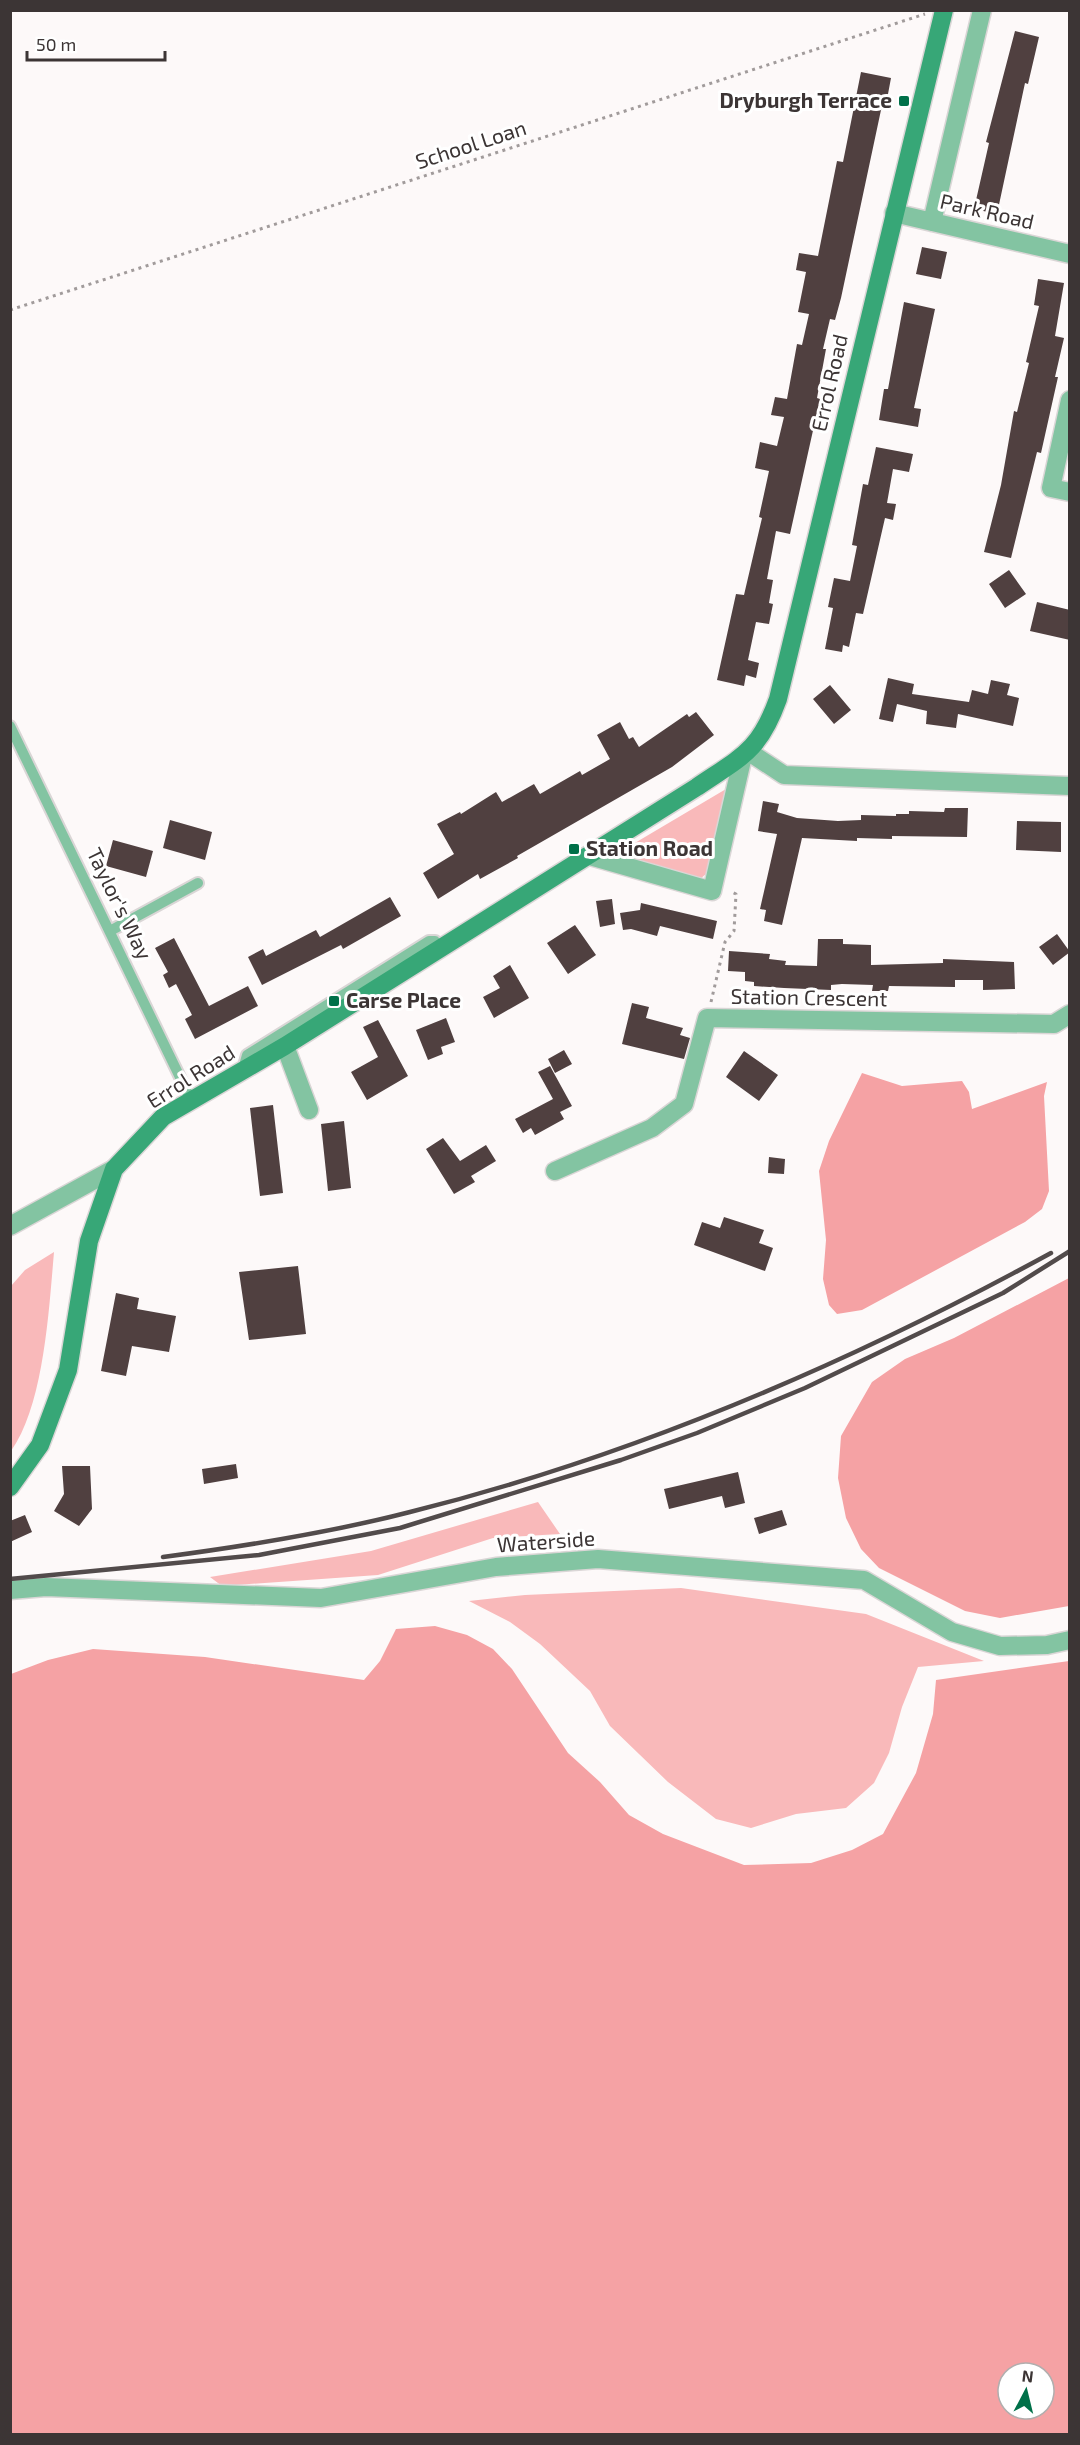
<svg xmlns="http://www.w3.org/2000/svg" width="1080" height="2445" font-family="'Exo 2',sans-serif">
<rect width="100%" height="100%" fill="#fdf9f9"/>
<path fill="#f9b9ba" d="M726 789 727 796 707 873 698 881 625 862 623 850Z
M54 1252C49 1309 44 1405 11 1451V1286L25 1270Z
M538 1502 560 1534 493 1538 378 1575 222 1586 210 1577 371 1551Z
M681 1588 866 1614 984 1661 918 1667 902 1707 889 1753 874 1783 846 1808 796 1814 751 1828 716 1819 668 1782 610 1726 590 1691 540 1644 510 1622 469 1601 525 1595Z"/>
<path fill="#f5a2a4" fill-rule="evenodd" d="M862 1073 902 1086 962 1081 969 1092 972 1109 1047 1082 1044 1096 1049 1191 1042 1209 1025 1222 862 1310 837 1314 829 1305 823 1279 826 1240 819 1171 829 1141Z
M1069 1278V1606L1000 1618 965 1611 879 1568 861 1549 846 1518 838 1478 841 1436 872 1382 905 1359 954 1338Z
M435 1626 467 1635 493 1649 512 1669 568 1753 600 1782 629 1815 663 1834 744 1865 811 1863 852 1850 883 1834 916 1773 933 1714 936 1680 1069 1661V2434H11V1674L48 1660 93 1649 205 1657 364 1680 380 1661 396 1629ZM1008 2373H1044V2409H1008Z"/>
<path fill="#504040" d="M1015 31 1039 37 1028 84 1025 83 997 214 974 209 989 143 986 142Z
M861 72 891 78 885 110H881L841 298 835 320 830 319 823 349H826L817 398 820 399 790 534 776 531 767 579 773 580 769 603 773 604 769 624 756 622 748 660 759 663 756 678 746 675 744 686 717 680 736 594 744 595 762 518 759 517 769 471 755 468 760 442 777 446 784 417 771 415 775 397 787 399 797 344 802 345 809 314 798 312 806 272 796 270 799 253 818 256 837 161 843 162Z
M922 247 947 252 941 279 916 274Z
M1038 279 1064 283 1055 336 1064 338 1055 377H1058L1041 453 1037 452 1011 558 984 552 1001 485 1014 411 1017 412 1029 363 1026 362 1039 306 1034 305Z
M904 302 935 309 914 408 921 409 918 427 879 420 884 389H888Z
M876 447 913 454 909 472 893 469 887 503 896 504 893 520 885 518 863 614 856 613 849 647 843 645 842 652 825 649 833 608 828 607 834 578 850 581 857 546 852 545 863 484 868 485Z
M1009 570 1026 594 1005 608 989 584Z
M1037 602 1070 610V640L1030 631Z
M888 678 914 684 912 694 969 702 972 690 988 694 991 680 1010 684 1007 695 1019 698 1013 726 958 714 956 728 926 724 927 711 897 704 893 722 879 719Z
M830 685 851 710 834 724 813 699Z
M696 712 714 735 672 767 517 856 518 858 480 879 478 874 438 899 423 873 454 854 437 824 460 812 461 814 496 792 502 802 534 784 540 794 580 771 582 775 610 759 597 735 620 722 629 739 633 737 639 747 687 714 689 717Z
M763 801 779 804 777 812 797 818 838 821 861 820V815L896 816V814H909V811L944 812 945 808H968L967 837 892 836V839L857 838V841L802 838 782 925 764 921 766 910 760 909 777 834 758 831Z
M170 820 212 832 205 860 163 848Z
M1017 821 1061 822V852L1016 850Z
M113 840 153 851 146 877 106 866Z
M390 897 401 916 343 949 341 945 262 985 248 957 263 949 266 956 316 930 320 937Z
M612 899 615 924 600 927 596 901Z
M641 903 717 921 713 939 660 926 657 936 631 929 623 930 620 913 640 910Z
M575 925 596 955 568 974 547 943Z
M1057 934 1070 952 1053 965 1039 947Z
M174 938 209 1006 248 986 258 1006 195 1039 185 1019 192 1015 176 984 169 988 163 975 168 972 155 948Z
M818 939H843V944L871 945V965L943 963V959L1014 962 1015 989 983 990V980H955V987L889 986 888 991H872L873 985 842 984 831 985V990L784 988 754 986V982L745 981V972L728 971 729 951 770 954 769 959 786 961 785 965 817 966Z
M510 965 529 998 494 1018 483 997 500 988 493 976Z
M632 1003 649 1007 646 1018 683 1028 680 1035 690 1038 684 1059 622 1044Z
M446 1018 455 1042 441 1047 443 1054 428 1060 416 1030Z
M378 1020 408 1076 367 1100 351 1072 378 1057 363 1027Z
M564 1050 572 1064 555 1073 548 1059Z
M744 1051 778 1075 759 1101 726 1077Z
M550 1066 572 1106 560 1112 564 1119 535 1135 531 1128 523 1133 515 1119 553 1099 538 1072Z
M273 1105 283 1193 260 1196 250 1108Z
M344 1121 351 1188 328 1191 321 1124Z
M443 1138 460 1161 486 1145 496 1161 471 1176 475 1182 454 1194 426 1149Z
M769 1157 785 1159 784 1174 768 1173Z
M724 1217 764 1230 759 1243 773 1248 765 1271 694 1245 702 1222 720 1228Z
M298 1266 306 1334 249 1340 239 1272Z
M116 1293 139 1298 137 1309 176 1316 169 1352 132 1346 126 1376 101 1371Z
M236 1464 238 1478 204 1484 202 1469Z
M62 1466H90L92 1509 79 1526 54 1511 64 1494Z
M738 1472 745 1503 725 1508 722 1496 669 1509 664 1489Z
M782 1510 787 1525 759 1534 754 1518Z
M25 1515 32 1532 10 1542V1521Z"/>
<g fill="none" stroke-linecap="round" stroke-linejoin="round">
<g stroke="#dad6d6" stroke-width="14">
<path id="lane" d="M10 726 191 1100
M110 931 198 883
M247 1068 245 1062 247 1055 429 941H435L440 949"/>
</g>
<g stroke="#dad6d6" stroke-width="21">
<path id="street" d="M894 213 1070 254
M932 222 982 10
M1070 400 1051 488 1070 492
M749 752 784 775 1070 786
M590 856 712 891 743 756
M285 1046 309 1110
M555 1171 652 1128 684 1104 707 1018 1054 1024 1070 1014
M10 1226 114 1169
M10 1590 46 1587 321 1598 496 1567 598 1559 864 1580 952 1632 1000 1646 1047 1645 1070 1640"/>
</g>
<g stroke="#dad6d6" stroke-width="21">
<path id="secondary" d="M10 1487 40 1445 68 1370 89 1241 114 1169 163 1117 285 1046 697 787C741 757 759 752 778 699L944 10"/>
</g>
<path stroke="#a19b9b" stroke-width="3" stroke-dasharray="3 4.5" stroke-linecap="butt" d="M10 310 925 14
M711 1002 725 942 734 931 736 894 730 891"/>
<use href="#lane" stroke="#83c4a2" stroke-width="10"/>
<use href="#street" stroke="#83c4a2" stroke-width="18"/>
<use href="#secondary" stroke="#37a777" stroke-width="18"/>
<path stroke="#524b4b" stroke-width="4.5" d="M163 1557C246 1546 329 1533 410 1512 635 1456 848 1364 1051 1253
M10 1579 259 1555 400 1528 621 1460 697 1433 805 1388 1003 1293 1070 1251"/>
</g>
<g fill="#007049" stroke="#fff" stroke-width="2">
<rect x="898" y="95" width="12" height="12" rx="3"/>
<rect x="568" y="843" width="12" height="12" rx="3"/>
<rect x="328" y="995" width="12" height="12" rx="3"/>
</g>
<g text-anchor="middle" stroke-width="6" stroke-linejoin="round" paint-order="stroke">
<g font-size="21" font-weight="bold" fill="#3c3535" stroke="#fff" text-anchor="start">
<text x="892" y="108" text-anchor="end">Dryburgh Terrace</text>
<text x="586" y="856">Station Road</text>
<text x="346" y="1008">Carse Place</text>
</g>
<g font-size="21" fill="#3c3535" stroke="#fff">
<text transform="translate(471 145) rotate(-18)" y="7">School Loan</text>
<text transform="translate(987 212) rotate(13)" y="7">Park Road</text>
<text transform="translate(830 383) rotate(-77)" y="7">Errol Road</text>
<text transform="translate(119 904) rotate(64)" y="7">Taylor's Way</text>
<text transform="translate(809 998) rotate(1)" y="7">Station Crescent</text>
<text transform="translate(191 1077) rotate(-32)" y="7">Errol Road</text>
<text transform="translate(546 1542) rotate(-4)" y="7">Waterside</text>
</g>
</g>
<rect width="1080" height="2445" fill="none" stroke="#3c3535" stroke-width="24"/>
<g transform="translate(1026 2391) rotate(7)"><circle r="28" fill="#ffffff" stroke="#b1aeae" stroke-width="1.5"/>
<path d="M0-4.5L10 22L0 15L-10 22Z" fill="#007049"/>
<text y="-9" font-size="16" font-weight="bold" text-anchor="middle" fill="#3c3535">N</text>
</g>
<path d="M27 51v9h138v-9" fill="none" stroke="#3c3535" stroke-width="3"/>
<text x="36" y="51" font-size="18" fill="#3c3535" stroke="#ffffff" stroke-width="4.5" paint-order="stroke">50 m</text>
</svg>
